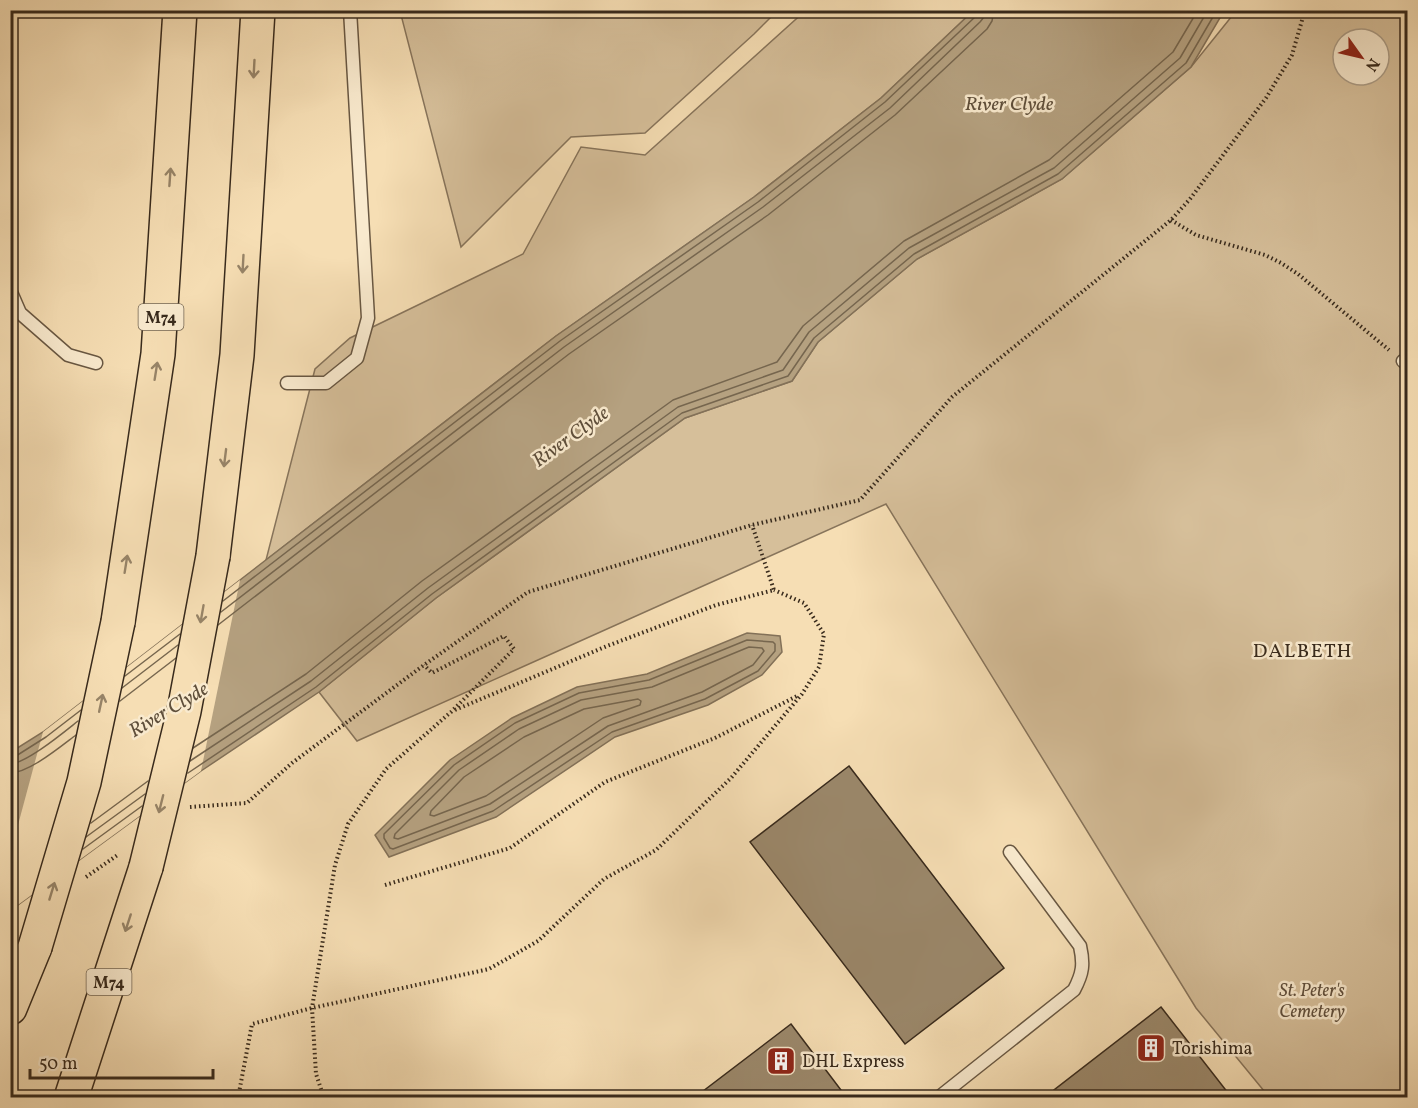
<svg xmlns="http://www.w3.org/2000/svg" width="1418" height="1108" font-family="Vollkorn,serif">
<rect width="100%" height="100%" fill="#f6deb4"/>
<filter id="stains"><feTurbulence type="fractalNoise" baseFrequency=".00333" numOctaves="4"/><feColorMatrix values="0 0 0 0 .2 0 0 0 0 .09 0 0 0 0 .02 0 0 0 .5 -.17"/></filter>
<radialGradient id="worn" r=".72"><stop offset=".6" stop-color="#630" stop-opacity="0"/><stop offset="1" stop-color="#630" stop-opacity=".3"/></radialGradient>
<path fill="#d6bf9a" stroke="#87745b" stroke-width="1.5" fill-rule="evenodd" d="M400 11V10L777 11 754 34 645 133 571 137 461 247Z
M805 11H973L881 98 754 197 556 336 266 560 315 369 350 338 523 254 581 147 645 155Z
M1236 11H1407V1097H1269L1196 1008 886 504 357 741 319 692 436 598 685 418 792 381 818 342 917 259 1062 179 1191 67ZM1343 39H1379V75H1343Z"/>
<path fill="#b5a180" stroke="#837158" stroke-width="1.5" d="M973 11H1224L1191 67 1062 179 917 259 818 342 792 381 685 418 436 598 319 692 201 771 11 910V752L43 732 556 336 754 197 881 98Z
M747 633 780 636 782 652 762 675 708 705 615 737 496 817 389 857 375 835 450 760 512 718 577 687 647 674Z"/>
<path fill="#f6deb4" d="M240 580 201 771 11 910V851L43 732Z"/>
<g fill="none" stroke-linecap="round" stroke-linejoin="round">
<path stroke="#76664e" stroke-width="1.5" d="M223 601 560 341 758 202 885 102 975 17 977 10
M221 612 564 347 763 207 890 108 980 22 984 17 985 10
M218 625 569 354 768 215 895 115 987 29 992 21 994 10
M747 640 773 642 775 644V651L758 671 705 699 612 732 493 811 393 849 390 848 384 838V834L454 765 515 723 579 693 649 680Z
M749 647 762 648 764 651 753 665 702 692 608 726 490 804 398 839 394 838 395 834 459 770 519 729 581 700 652 687Z
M125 676 180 634
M122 688 178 645
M638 699 641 701 640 705 603 718 486 796 434 816 430 815 431 811 464 777 524 737 584 709Z
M120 701 176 658
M193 748 306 674 422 581 673 400 777 362 803 326 904 241 1049 160 1173 52 1198 10
M10 757 16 756 46 737 81 710
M190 761 311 681 428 588 678 407 783 370 809 332 909 248 1054 168 1180 58 1208 10
M10 764C27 763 64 732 78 721
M10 773C29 773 60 747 76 735
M188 773 316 687 432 594 682 413 788 376 814 338 914 254 1058 174 1186 63 1217 10
M91 823 148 781
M86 837 145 794
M83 849 142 806"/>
</g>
<path fill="#9b886b" stroke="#382a1c" stroke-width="1.5" d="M849 766 1004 968 905 1044 750 842Z
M1161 1007 1232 1098H1060L1054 1090Z
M791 1024 847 1098H694Z"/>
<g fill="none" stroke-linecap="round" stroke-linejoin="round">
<g stroke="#685742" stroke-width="15">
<path id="service" d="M10 290 20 313 68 355 96 363
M1403 361 1408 364
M287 383H326L357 358 368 318 350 10
M938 1098 1074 990C1083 973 1084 964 1080 946L1010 852"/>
</g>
<g stroke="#382a1c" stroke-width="36">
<path id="motorway" d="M213 556 237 355 258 10
M118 622 158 354 180 10
M10 1008 35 947
M71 1098 146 867"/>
</g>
<path stroke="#382a1c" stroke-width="4" stroke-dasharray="1.5 3" stroke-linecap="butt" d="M1171 220 1196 235 1265 255 1281 263 1298 274 1389 350
M455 710 607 646 716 605 774 590 752 525
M190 807 247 803 292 763 424 665 528 592 752 525 860 500 952 397 1171 220 1190 199 1266 98 1292 55 1305 10
M86 877 119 854
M385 885 510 848 605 782 715 738 799 695
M238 1098 252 1024 312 1008 489 969 538 941 604 879 656 850 731 778 802 694 819 667 824 634 804 603 774 590
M324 1098 316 1074 312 1008 335 865 348 824 386 769 451 712 514 649 504 636 432 673 424 665"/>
<use href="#service" stroke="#f9eace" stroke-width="12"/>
<use href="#motorway" stroke="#f6deb4" stroke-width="33"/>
<g stroke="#382a1c" stroke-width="36" stroke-linecap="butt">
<path id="motorway-bridge" d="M146 867 184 711 213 556
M35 947 84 782 118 622"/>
</g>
<use href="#motorway-bridge" stroke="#f6deb4" stroke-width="33"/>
</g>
<defs><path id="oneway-shaft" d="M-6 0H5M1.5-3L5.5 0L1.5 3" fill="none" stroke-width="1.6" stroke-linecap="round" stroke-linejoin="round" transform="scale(1.5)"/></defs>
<g stroke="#978468">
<use href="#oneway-shaft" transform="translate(254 69) rotate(93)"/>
<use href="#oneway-shaft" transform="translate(170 177) rotate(-86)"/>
<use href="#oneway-shaft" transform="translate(243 264) rotate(93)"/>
<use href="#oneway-shaft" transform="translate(156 371) rotate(-81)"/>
<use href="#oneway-shaft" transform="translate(225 458) rotate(97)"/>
<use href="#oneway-shaft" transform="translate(126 564) rotate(-81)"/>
<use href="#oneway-shaft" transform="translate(202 614) rotate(100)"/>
<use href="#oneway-shaft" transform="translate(101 703) rotate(-78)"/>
<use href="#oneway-shaft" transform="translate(161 804) rotate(104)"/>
<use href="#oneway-shaft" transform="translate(52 891) rotate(-73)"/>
<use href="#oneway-shaft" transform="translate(128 923) rotate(108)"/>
</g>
<defs>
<g id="building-square" transform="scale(1.5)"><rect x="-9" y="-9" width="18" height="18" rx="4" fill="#8f2418" stroke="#f9eace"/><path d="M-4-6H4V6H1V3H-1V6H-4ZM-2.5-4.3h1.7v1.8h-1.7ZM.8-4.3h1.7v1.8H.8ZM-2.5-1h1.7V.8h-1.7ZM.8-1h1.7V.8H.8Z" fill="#fff"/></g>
</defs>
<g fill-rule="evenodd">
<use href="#building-square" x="1151" y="1048"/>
<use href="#building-square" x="781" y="1061"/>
</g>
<g text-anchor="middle" stroke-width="5" stroke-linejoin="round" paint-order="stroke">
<g fill="#f9eace" stroke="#726451" stroke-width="1.5">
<rect x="138.5" y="304" width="45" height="26" rx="4.5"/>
<rect x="86.5" y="969" width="45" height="26" rx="4.5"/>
</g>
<g font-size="16" font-weight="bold" fill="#382a1c">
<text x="161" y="323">M74</text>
<text x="109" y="988">M74</text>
</g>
<g font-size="18" font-style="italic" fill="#604f3c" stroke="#f9eace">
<text x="1312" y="996">St. Peter's<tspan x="1312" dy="21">Cemetery</tspan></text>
</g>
<g font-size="18" fill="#382a1c" stroke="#f9eace" text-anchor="start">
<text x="1172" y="1054">Torishima</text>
<text x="802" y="1067">DHL Express</text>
</g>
<g font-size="20" font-style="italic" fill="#5e4e3a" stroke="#f9eace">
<text x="1009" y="110">River Clyde</text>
<text transform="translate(570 436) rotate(-36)" y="7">River Clyde</text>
<text transform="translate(168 709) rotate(-31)" y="7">River Clyde</text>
</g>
<g font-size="20" letter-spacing="1.5" fill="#382a1c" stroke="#f9eace">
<text x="1303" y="657">DALBETH</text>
</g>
</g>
<rect width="1418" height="1108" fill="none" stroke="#f6deb4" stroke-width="36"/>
<rect x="12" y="12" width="1394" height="1084" fill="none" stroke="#382a1c" stroke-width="3"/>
<rect x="18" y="18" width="1382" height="1072" fill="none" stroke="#382a1c" stroke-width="1.5"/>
<g transform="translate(1361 57) rotate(124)"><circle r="28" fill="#f9eace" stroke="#ac9d87" stroke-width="1.5"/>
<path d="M0-4.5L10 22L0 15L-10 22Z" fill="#8f2418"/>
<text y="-9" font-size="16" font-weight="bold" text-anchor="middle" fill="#382a1c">N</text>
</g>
<path d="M30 1069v9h183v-9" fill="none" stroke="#382a1c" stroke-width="3"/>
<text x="39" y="1069" font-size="18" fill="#382a1c" stroke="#f9eace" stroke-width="4.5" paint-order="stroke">50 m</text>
<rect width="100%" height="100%" filter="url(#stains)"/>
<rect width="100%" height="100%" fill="url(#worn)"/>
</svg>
